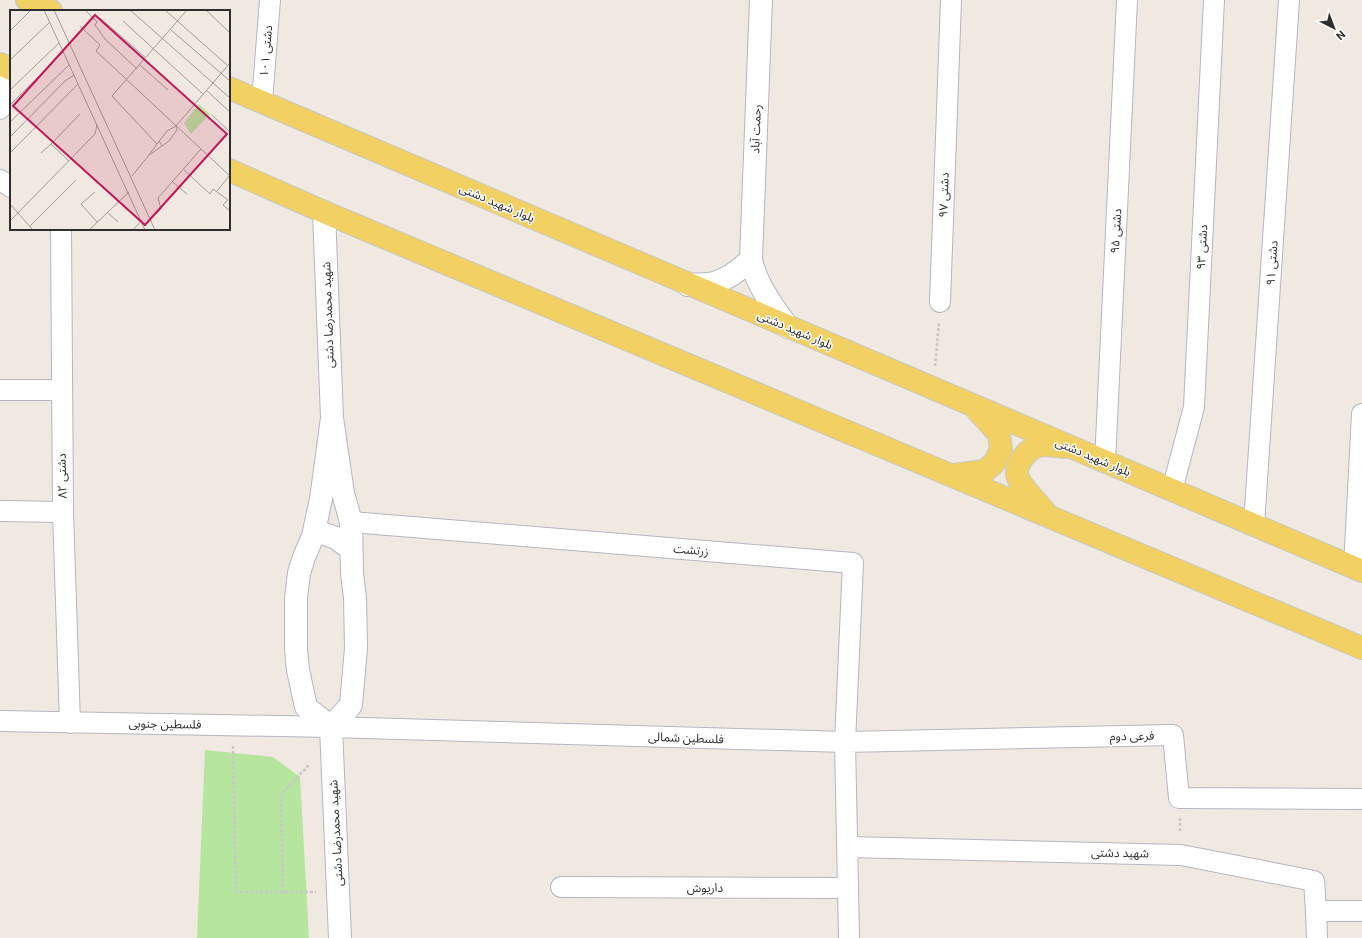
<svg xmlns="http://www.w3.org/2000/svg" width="1362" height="938" font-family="Roboto,'Noto Sans Arabic',sans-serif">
<rect width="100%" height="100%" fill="#efe9e1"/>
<path fill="#b6e59e" d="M205 750 273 757 300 777 309 938H197Z"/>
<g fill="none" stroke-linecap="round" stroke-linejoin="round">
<g stroke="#b4b7c1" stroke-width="22">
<path id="street" d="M262 102 270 0
M0 109 5 66
M0 180 11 187
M61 229 63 512 70 723
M940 302 951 0
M0 390H62
M1105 462 1127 0
M1172 490 1194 407 1214 0
M0 511 63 512
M351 522 853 563 845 742 849 938
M1254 525 1289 0
M1354 568 1362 414
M0 721 331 727 845 742 1173 735 1179 798 1362 799
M848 847 1181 855 1314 881 1316 911H1362
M561 887 848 888
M1316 911 1317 938"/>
</g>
<g stroke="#b4b7c1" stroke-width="24">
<path id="secondary" d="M761 0 751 259C755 282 774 309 788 327
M324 212 332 418
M688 285C696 284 706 285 714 283 728 279 741 269 751 259
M313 536 321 499 332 418 343 493 351 522 352 573 355 598 356 648 351 705 331 727 306 707 298 670 296 650V598L299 573 304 557 313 536 322 533 336 538 351 549
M331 727 340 938"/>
</g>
<g stroke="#c9c9c9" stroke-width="24">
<path id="primary" d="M27 0 51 11
M0 64 11 69
M229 88 1362 571
M229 170 324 212 1362 648
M953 475 985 471 995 462 1001 449 999 434 977 410
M1046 513C1037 502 1026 492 1019 480 1012 467 1026 450 1038 446 1045 444 1055 446 1063 447"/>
</g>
<path stroke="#c9c9c9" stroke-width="2.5" stroke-dasharray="3 2" stroke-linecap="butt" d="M935 366 939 323
M233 746 236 892H316
M1180 818V833
M283 892 281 794 310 764"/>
<use href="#street" stroke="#fff" stroke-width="20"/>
<use href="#secondary" stroke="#fff" stroke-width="22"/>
<use href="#primary" stroke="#f2d163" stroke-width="22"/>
</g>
<g text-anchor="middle" stroke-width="3" stroke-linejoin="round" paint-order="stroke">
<g font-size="12" fill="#2e2e2e" stroke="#fff">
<text transform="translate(266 51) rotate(-85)" y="4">دشتی ۱۰۱</text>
<text transform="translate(756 129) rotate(-88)" y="4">رحمت آباد</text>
<text transform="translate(944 195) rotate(-88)" y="4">دشتی ۹۷</text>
<text transform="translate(497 203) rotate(23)" y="4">بلوار شهید دشتی</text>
<text transform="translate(1116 231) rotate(-87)" y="4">دشتی ۹۵</text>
<text transform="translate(1202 247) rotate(-87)" y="4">دشتی ۹۳</text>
<text transform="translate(1272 263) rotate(-86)" y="4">دشتی ۹۱</text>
<text transform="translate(328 315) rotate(-92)" y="4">شهید محمدرضا دشتی</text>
<text transform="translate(795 330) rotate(23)" y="4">بلوار شهید دشتی</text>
<text transform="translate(1093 457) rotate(23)" y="4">بلوار شهید دشتی</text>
<text transform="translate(62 476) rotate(-91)" y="4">دشتی ۸۲</text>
<text transform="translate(691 550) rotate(5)" y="4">زرتشت</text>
<text transform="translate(165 724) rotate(1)" y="4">فلسطین جنوبی</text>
<text transform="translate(1132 736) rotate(-1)" y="4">فرعی دوم</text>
<text transform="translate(686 738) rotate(2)" y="4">فلسطین شمالی</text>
<text transform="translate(336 833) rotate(-93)" y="4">شهید محمدرضا دشتی</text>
<text transform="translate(1120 853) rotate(1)" y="4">شهید دشتی</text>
<text x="705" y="892">داریوش</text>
</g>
</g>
<g transform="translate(10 10)">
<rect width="220" height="220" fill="#efe9e1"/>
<path d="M189 94 200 104 181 124 174 113Z" fill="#b6e59e"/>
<path fill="none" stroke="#a29e99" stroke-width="1" d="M34 0 135 220M44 0 145 220M75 0 87 12 85 15 95 29 127 59M120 0 220 88M155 0 217 55M196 0 220 23M90 8 136 48M113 11 193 84M70 16 90 35 86 41 220 166M161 20 220 71M0 21 21 0M0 50 40 12M130 55 158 80M0 80 49 33M196 80 220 102M0 95 53 42M202 105 220 122M0 112 59 55M166 116 220 53M0 127 55 71 64 65M149 131 152 136 159 131 167 120 166 116 157 121 147 134 139 145 152 136M147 134 102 86 177 0M0 143 68 74M31 143 41 134M59 151 41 134 70 104M174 160 200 184 203 179 218 190 213 195 220 201M122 166 139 145M163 172 177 184M207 181 220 165M85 182 71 194 87 212M0 194 23 220M97 202 108 212M140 208 151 199 148 188 191 139M0 211 85 124 87 115M20 216 66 170M79 220 119 182M123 220 132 210"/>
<path fill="#c2185b" fill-opacity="0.15" stroke="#c2185b" stroke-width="2" d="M85 5 217 124 135 215 3 96Z"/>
<rect width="220" height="220" fill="none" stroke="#2e2e2e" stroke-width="2"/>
</g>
<g transform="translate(1334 28) rotate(138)" stroke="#ffffff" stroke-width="3" paint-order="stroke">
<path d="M0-3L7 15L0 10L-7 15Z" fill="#2e2e2e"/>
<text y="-6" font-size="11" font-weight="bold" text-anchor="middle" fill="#2e2e2e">N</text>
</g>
</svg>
